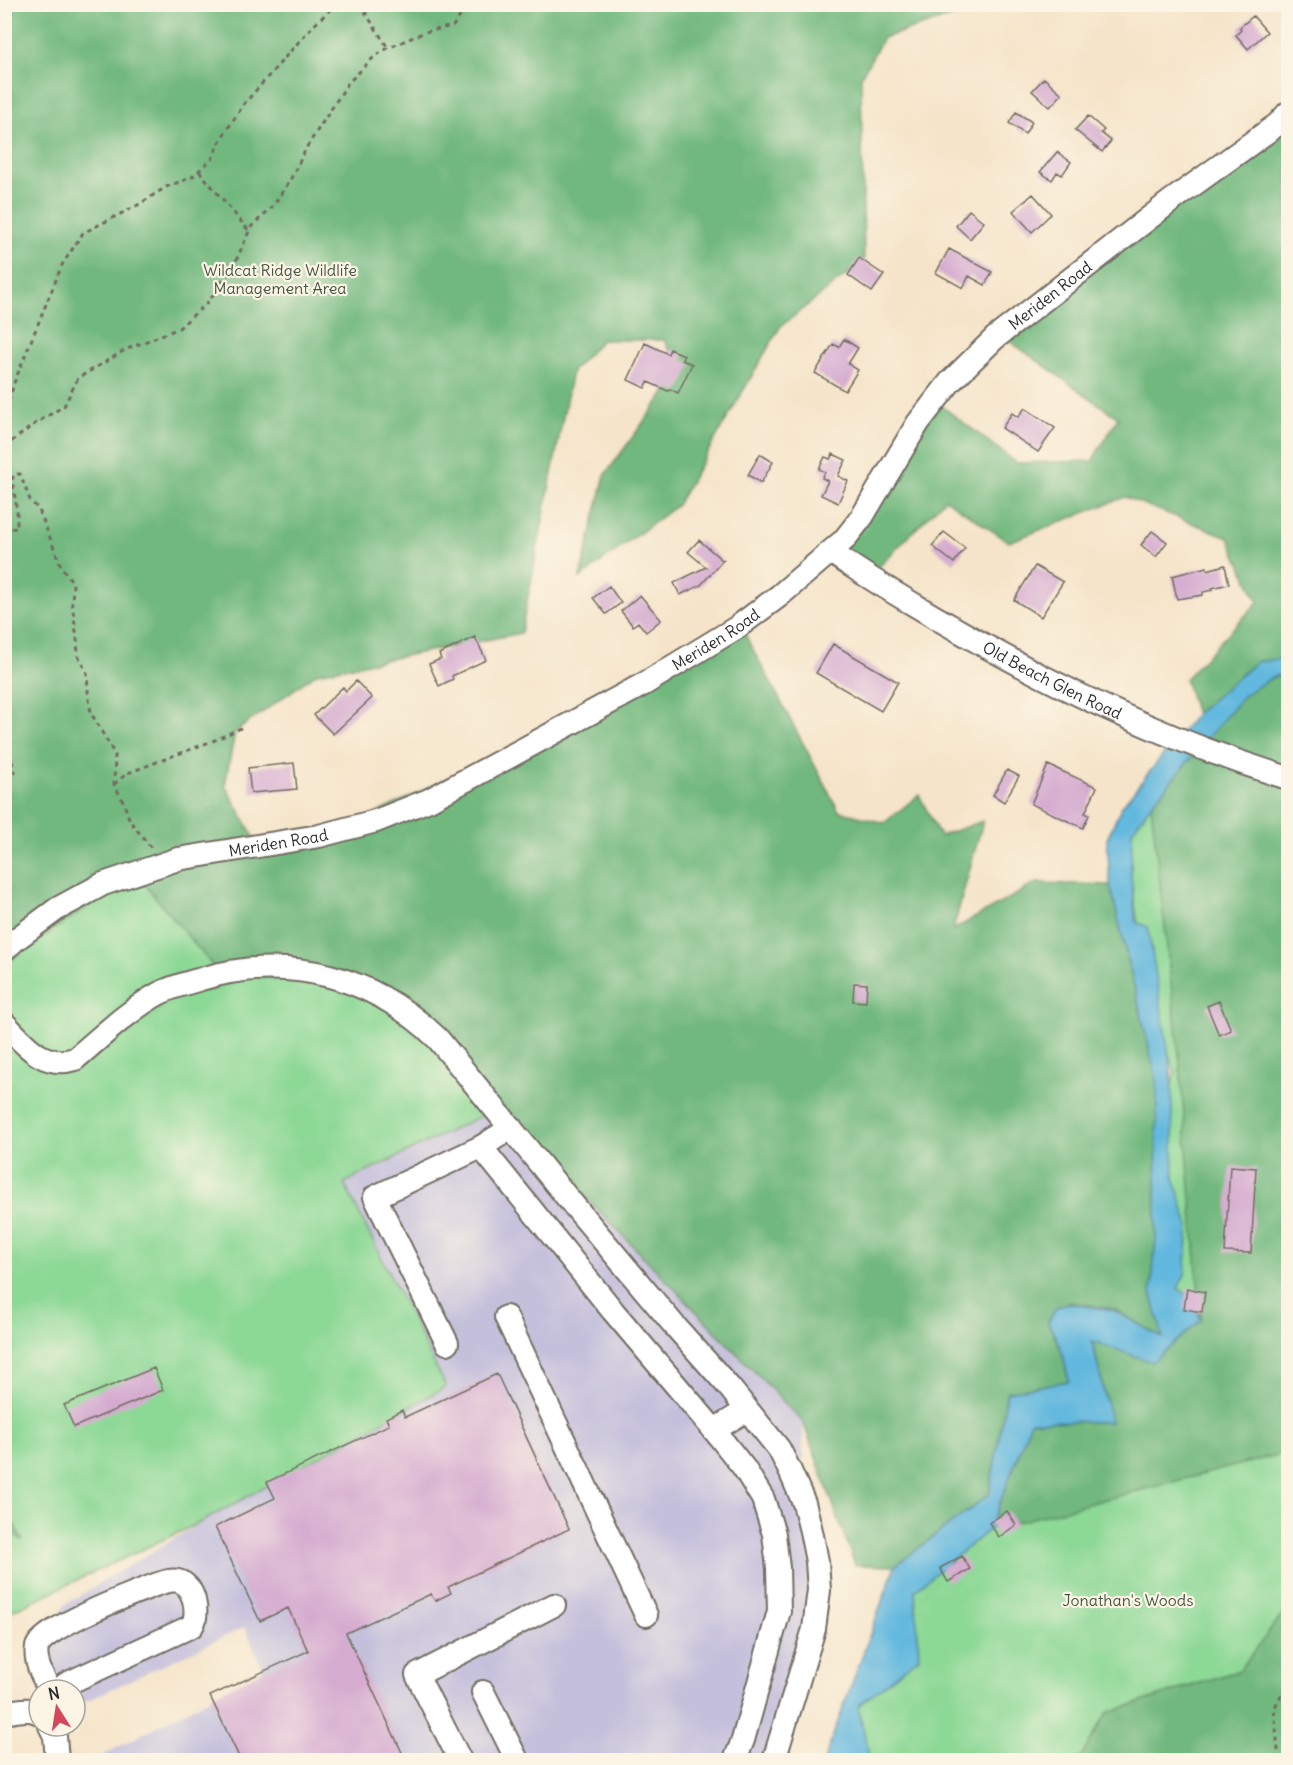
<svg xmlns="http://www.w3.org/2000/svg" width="1293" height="1765" font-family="Delius,sans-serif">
<rect width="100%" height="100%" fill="#fcf5e5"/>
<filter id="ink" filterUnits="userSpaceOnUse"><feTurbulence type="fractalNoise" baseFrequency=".0167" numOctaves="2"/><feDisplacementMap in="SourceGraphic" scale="12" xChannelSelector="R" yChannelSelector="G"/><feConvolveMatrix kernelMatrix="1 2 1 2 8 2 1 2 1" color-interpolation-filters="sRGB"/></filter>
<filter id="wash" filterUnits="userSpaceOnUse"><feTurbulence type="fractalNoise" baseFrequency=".008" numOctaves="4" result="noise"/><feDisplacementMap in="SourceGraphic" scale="24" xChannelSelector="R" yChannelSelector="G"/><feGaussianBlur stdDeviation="1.35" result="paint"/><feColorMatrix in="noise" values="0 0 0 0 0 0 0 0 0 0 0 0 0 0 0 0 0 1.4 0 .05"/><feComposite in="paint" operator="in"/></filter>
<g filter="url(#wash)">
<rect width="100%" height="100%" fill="#f5e4c9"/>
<path fill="#c4c0db" d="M499 1107 803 1422V1484L822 1608 773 1760H94L263 1670 245 1627 75 1706V1690H50L36 1662 64 1605 203 1521 445 1388 344 1183Z"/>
<path fill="#8cd895" stroke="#5c8260" stroke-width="1.5" d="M1288 791V1760H861L843 1726 898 1602 1160 1340 1173 1336 1165 1112 1175 1072 1150 1000 1127 854 1138 805Z
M136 873 375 989 499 1107 344 1183 446 1387 203 1521 5 1614 4 1527 22 1539 4 1508 5 963Z"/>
<path fill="#71b87e" stroke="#4e7254" stroke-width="1.5" d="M5 5H988L883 38 861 77 864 261 780 327 677 505 580 578 605 475 680 372 664 340H602L572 371 521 633 317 673 235 732 225 785 258 844 357 823 618 695 740 625 839 811 884 823 919 795 940 836 983 821 953 930 1036 883 1110 885 1157 1081 1156 1238 1151 1292 1164 1339 1114 1309 1068 1302 1056 1308 1048 1322 1061 1349 1069 1381 1007 1392 989 1495 895 1566 855 1565 803 1422 499 1107 375 989 218 972 136 874 5 963Z
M1288 113V658L1256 662 1196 714 1185 679 1258 602 1228 537 1125 497 1009 542 945 499 869 577 836 550 935 401 1017 463 1092 461 1118 418 1001 335Z
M1288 672V1445L1277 1455 990 1529 1031 1421 1111 1422 1092 1340 1152 1362 1201 1320 1179 1055 1151 805 1244 695 1273 677Z
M4 1508H5L23 1541 5 1527Z
M1288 1586V1760H1079L1107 1713 1240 1670 1284 1612Z"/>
<path fill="#62b8de" stroke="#467284" stroke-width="1.5" d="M1288 658V672L1273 677 1244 695 1151 805 1132 831 1131 875 1136 922 1148 927 1171 1068 1174 1178 1189 1226 1185 1275 1178 1288 1192 1298 1201 1320 1152 1362 1092 1341 1111 1422 1031 1421 990 1529 915 1590 919 1657 858 1706 870 1760H824L895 1566 989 1495 1007 1392 1069 1381 1061 1349 1048 1322 1056 1308 1068 1303 1113 1310 1163 1338 1151 1292 1156 1238 1157 1081 1110 885 1107 839 1122 806 1196 714 1256 662Z"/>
<g id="blocks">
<path fill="#d5acd0" d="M1253 16 1267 32 1248 49 1236 35 1241 30 1239 28Z
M1044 78 1062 94 1050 107 1032 91Z
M1016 112 1032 122 1025 134 1009 123Z
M1088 116 1104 130 1101 133 1111 141 1102 152 1075 130Z
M1057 152 1071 162 1062 175 1057 172 1052 180 1040 172Z
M1033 194 1051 214 1032 232 1013 211Z
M969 210 984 222 970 239 956 226Z
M949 249 992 272 985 285 969 276 963 288 936 273Z
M859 258 884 275 872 292 848 275Z
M844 339 858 348 848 364 858 370 845 391 815 373 833 344 839 347Z
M645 343 668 354 670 349 684 355 682 360 692 364 678 393 670 389 668 391 648 382 645 388 628 380Z
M1025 408 1055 428 1038 452 1002 428 1012 413 1018 417Z
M760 454 773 462 761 483 748 475Z
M833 454 846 460 838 476 848 481 838 503 821 495 828 481 822 478 825 472 819 469 825 457 830 459Z
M1152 531 1167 542 1156 557 1141 545Z
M944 532 965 548 954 563 932 546Z
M699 540 722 560 724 559 701 585 680 595 674 583 706 567 688 552Z
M1225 565 1229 584 1212 588 1213 590 1203 592V595L1177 599 1172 576 1207 567V570Z
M1035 566 1063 582 1041 617 1014 600Z
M609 586 621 603 606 614 593 598Z
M640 595 661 620 646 632 638 622 633 626 621 611Z
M475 637 486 660 452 676 453 679 439 686 429 664 441 659 439 654Z
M833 644 898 682 881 711 816 673Z
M356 681 372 698 333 734 314 715 343 687 346 691Z
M294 763 297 789 251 793 248 768Z
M1048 765 1097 787 1085 813 1089 815 1083 828 1031 804Z
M1007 770 1019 776 1004 802 993 795Z
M854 983 867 984 866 1002 853 1001Z
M1219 1001 1231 1030 1219 1035 1207 1006Z
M1230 1166 1256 1168 1251 1253 1225 1252Z
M1187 1288 1205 1292 1202 1312 1184 1309Z
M154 1368 163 1390 74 1427 64 1405Z
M497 1374 569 1529 448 1587 451 1593 435 1601 431 1594 346 1633 406 1761H241L210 1696 308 1651 288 1608 260 1621 215 1527 275 1498 267 1482 389 1425 386 1418 402 1410 405 1417Z
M1007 1511 1016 1525 999 1537 989 1523Z
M962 1556 970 1569 948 1582 940 1568Z"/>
</g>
</g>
<g filter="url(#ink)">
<use href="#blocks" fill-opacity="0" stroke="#726c62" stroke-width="1.5"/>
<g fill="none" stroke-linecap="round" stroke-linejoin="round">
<g stroke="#726c62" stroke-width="26">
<g id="minor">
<path id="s1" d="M831 552C866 577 903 598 940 620 1050 685 1166 740 1288 778"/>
<path id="s2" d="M4 950 15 940 57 909 103 884 178 859 319 836 376 821 429 800 644 684 736 628 779 596 844 540 862 517 918 423 950 382 995 338 1171 201 1278 124 1288 113"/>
<path d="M4 1023C25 1044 42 1069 75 1059 101 1037 128 1011 158 994 171 987 187 983 201 979 289 953 373 976 438 1039L566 1196 674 1325 729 1387 779 1449 790 1471 804 1503 811 1531 817 1561 819 1590 814 1629 774 1760"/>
<path d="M511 1128 481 1147 613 1311 714 1430 747 1410"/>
<path d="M506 1317 646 1615"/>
<path d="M447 1343 375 1197 481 1147"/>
<path d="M714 1430 744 1468 763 1499 774 1534 778 1568 779 1611 743 1740 735 1760"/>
<path d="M51 1690C43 1679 34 1661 37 1647 42 1628 134 1593 155 1585 162 1583 170 1579 178 1581 194 1584 200 1614 192 1626L66 1684 59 1690"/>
<path d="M483 1692 517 1760"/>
<path d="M4 1713C16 1711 29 1707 39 1713"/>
<path d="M50 1726 55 1736 57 1760"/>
<path d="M460 1760 417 1675 554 1605"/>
</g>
</g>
<path stroke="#726c62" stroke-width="3" stroke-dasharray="4.5 4.5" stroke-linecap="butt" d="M360 4 388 48
M605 4C637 9 667 10 700 4
M199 171 249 231
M4 418 14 383 62 265 83 233 138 205 166 187 192 177 212 159 221 139 243 105 310 29 336 4
M4 447 36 423 64 406 78 378 127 349 179 328 209 301 235 263 251 227 273 206 289 182 308 145 348 83 375 56 388 48 425 32 453 26 469 4
M4 525 8 529 17 528V511L12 479 15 474H20L30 500 39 510 61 566 73 583 72 604 77 639 78 656 87 673 88 692 91 713 115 755 114 784 123 801 130 821 152 849
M4 735 15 772 4 782
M114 784 128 773 215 740 243 727
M1279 1760 1274 1709 1288 1682"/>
<use href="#minor" stroke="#fff" stroke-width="22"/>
</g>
</g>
<g text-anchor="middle" stroke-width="4.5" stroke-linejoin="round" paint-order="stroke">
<g font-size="16" fill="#435646" stroke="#fcf5e5">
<text x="280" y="276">Wildcat Ridge Wildlife<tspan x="280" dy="18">Management Area</tspan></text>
<text x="1128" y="1606">Jonathan's Woods</text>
</g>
<g font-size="16" fill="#2b2b2b" stroke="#fcf5e5">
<text dy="6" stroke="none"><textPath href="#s2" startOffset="1272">Meriden Road</textPath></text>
<text dy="6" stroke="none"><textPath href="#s2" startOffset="786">Meriden Road</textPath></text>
<text dy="6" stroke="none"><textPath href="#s1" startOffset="256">Old Beach Glen Road</textPath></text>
<text dy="6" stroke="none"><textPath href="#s2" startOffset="300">Meriden Road</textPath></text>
</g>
</g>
<rect width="1293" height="1765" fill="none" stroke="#fcf5e5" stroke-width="24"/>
<g transform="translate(57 1708) rotate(348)"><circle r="28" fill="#fcf5e5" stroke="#a8a49b" stroke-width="1.5"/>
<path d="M0-4.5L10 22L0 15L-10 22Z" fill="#d1495b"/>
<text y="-9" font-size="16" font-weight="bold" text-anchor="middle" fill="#2b2b2b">N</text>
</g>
</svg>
